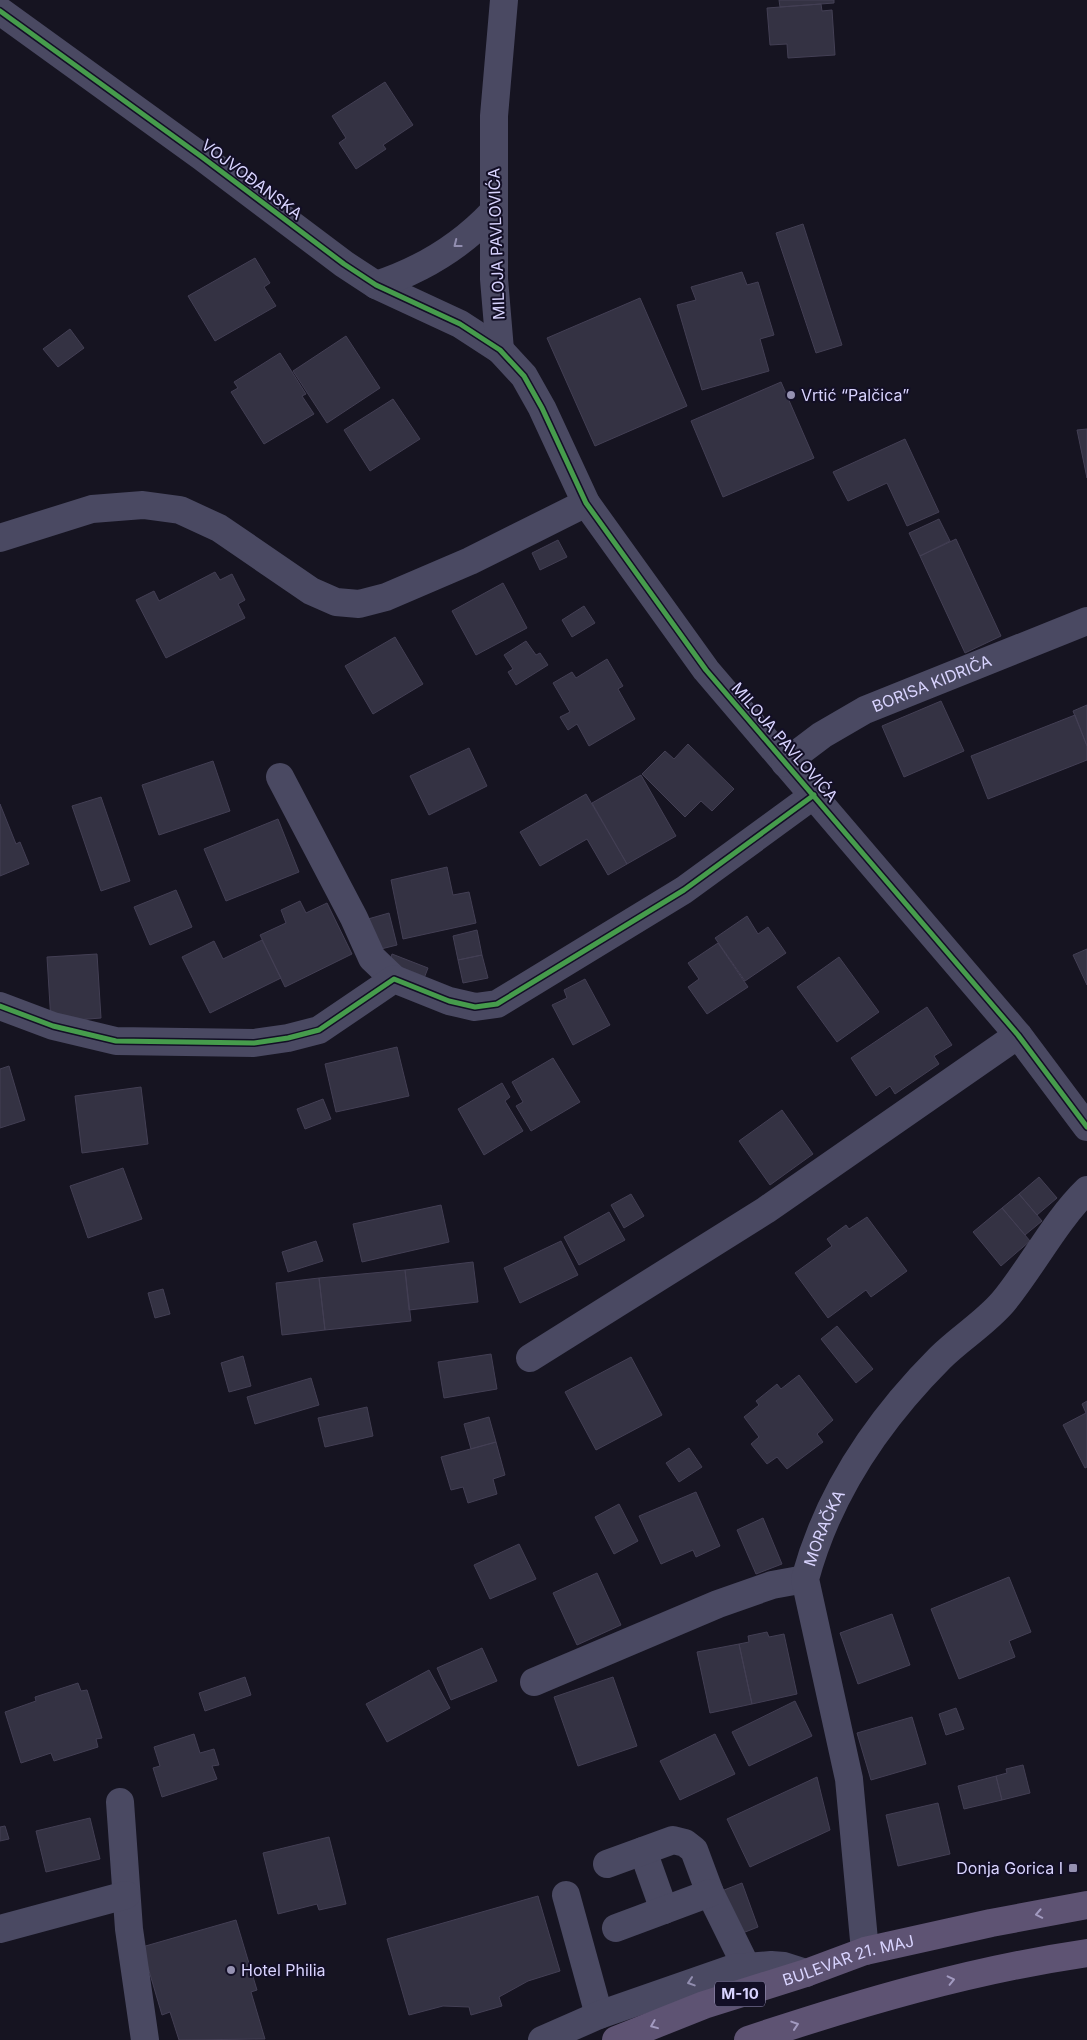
<svg xmlns="http://www.w3.org/2000/svg" width="1087" height="2040" font-family="Inter,sans-serif">
<rect width="100%" height="100%" fill="#161421"/>
<path fill="#343243" stroke="#433f54" d="M779 0H834V3L780 7Z
M821 4 822 11 832 10 835 55 788 58 787 44 770 45 767 8Z
M385 82 413 125 383 145 386 149 356 169 339 143 346 138 332 116Z
M803 224 842 345 816 353 776 233Z
M255 258 270 283 264 287 276 306 215 341 188 296Z
M742 272 747 285 758 282 774 335 760 339 769 371 702 390 677 305 696 300 691 287Z
M640 298 687 406 595 446 547 338Z
M70 329 84 348 58 367 43 349Z
M346 336 380 388 327 423 293 371Z
M280 353 306 394 302 396 314 414 264 444 231 392 238 388 234 382Z
M781 382 814 458 723 497 691 421Z
M393 399 420 439 370 471 344 430Z
M1087 429V478L1077 430Z
M905 439 939 512 907 526 887 483 848 501 833 472Z
M939 519 950 541 920 556 909 533Z
M956 539 1001 636 965 653 920 556Z
M558 540 567 557 540 570 532 553Z
M215 572 220 580 232 574 245 600 238 604 245 618 166 658 136 600 154 591 159 601Z
M503 583 527 628 476 655 452 611Z
M584 606 595 623 572 637 562 620Z
M395 637 423 684 373 714 345 666Z
M526 641 536 655 540 653 548 665 516 685 508 672 513 669 504 655Z
M607 659 623 686 618 689 635 719 589 746 577 724 568 730 560 717 570 712 553 683 572 672 576 678Z
M941 701 964 751 904 777 882 726Z
M1087 705V746L1073 711Z
M1075 715 1087 746V760L988 799 971 756Z
M688 744 734 789 712 811 701 801 685 817 642 774 665 751 674 759Z
M469 748 487 786 429 815 410 776Z
M213 761 230 811 159 835 142 785Z
M641 775 676 836 627 864 592 803Z
M586 794 627 864 608 875 587 839 540 866 520 832Z
M101 797 130 881 101 891 72 806Z
M0 804 16 844 20 842 29 864 0 876Z
M278 819 299 872 226 901 204 849Z
M447 867 453 895 469 892 476 923 403 939 391 880Z
M176 890 192 927 150 945 134 907Z
M300 901 306 913 327 903 352 954 285 987 260 935 286 923 281 910Z
M389 913 397 945 377 950 368 919Z
M747 916 758 934 768 927 786 953 745 981 715 938Z
M477 930 482 955 458 960 453 936Z
M262 940 281 978 210 1013 182 957 214 941 223 959Z
M718 943 748 987 707 1014 688 987 699 979 688 963Z
M1087 949V985L1073 955Z
M97 954 101 1018 51 1022 47 957Z
M392 954 428 968 423 981 388 968Z
M482 955 488 978 463 983 458 960Z
M839 957 879 1012 837 1042 797 987Z
M585 979 610 1025 573 1045 552 1005 567 998 564 990Z
M927 1007 952 1045 934 1056 939 1064 895 1094 890 1086 876 1096 851 1058Z
M397 1047 409 1096 336 1112 325 1064Z
M553 1058 580 1102 531 1131 516 1106 523 1102 512 1082Z
M9 1066 25 1120 0 1128V1069Z
M502 1083 510 1097 505 1101 523 1131 484 1155 458 1109Z
M141 1087 148 1144 82 1153 75 1096Z
M323 1099 331 1119 305 1129 297 1109Z
M782 1110 813 1154 770 1185 739 1141Z
M123 1168 142 1219 88 1238 70 1186Z
M1039 1177 1057 1198 1037 1215 1019 1194Z
M631 1194 644 1216 624 1228 611 1205Z
M1019 1194 1042 1221 1025 1235 1002 1208Z
M441 1205 449 1242 362 1262 353 1224Z
M1002 1208 1030 1241 1001 1266 973 1232Z
M609 1212 625 1240 579 1265 564 1237Z
M867 1217 907 1271 871 1297 866 1290 828 1318 795 1273 832 1246 827 1239 846 1225 849 1229Z
M316 1241 323 1261 288 1272 282 1252Z
M561 1241 578 1275 520 1303 504 1268Z
M473 1262 478 1302 409 1310 405 1270Z
M405 1270 411 1321 325 1330 319 1278Z
M319 1278 325 1330 282 1335 276 1283Z
M163 1289 170 1314 155 1318 148 1293Z
M837 1326 873 1369 856 1383 821 1339Z
M491 1354 497 1389 444 1398 438 1362Z
M243 1356 251 1386 229 1392 221 1363Z
M631 1357 662 1415 596 1450 565 1392Z
M799 1375 833 1420 817 1434 823 1442 787 1469 777 1457 767 1464 751 1444 759 1437 744 1417 759 1405 756 1401 777 1384 781 1389Z
M311 1378 319 1405 255 1424 247 1397Z
M1087 1401V1467L1085 1468 1063 1425 1086 1413 1082 1404Z
M367 1407 373 1436 325 1447 318 1418Z
M489 1417 496 1442 471 1449 464 1424Z
M496 1442 505 1475 493 1479 497 1494 468 1503 463 1487 451 1490 441 1457Z
M689 1448 702 1467 679 1482 666 1463Z
M696 1492 720 1546 696 1557 693 1550 661 1564 639 1516Z
M619 1504 638 1541 614 1554 595 1517Z
M763 1518 782 1564 756 1574 737 1530Z
M519 1544 536 1579 490 1599 474 1565Z
M597 1573 621 1625 577 1645 553 1593Z
M1009 1577 1031 1632 1009 1641 1015 1657 959 1679 931 1609Z
M892 1614 910 1665 858 1684 840 1633Z
M767 1632 769 1637 784 1634 797 1694 752 1704 739 1644 749 1642 748 1636Z
M739 1644 752 1704 710 1713 697 1652Z
M482 1648 497 1681 451 1700 437 1668Z
M429 1670 450 1708 387 1742 366 1704Z
M245 1677 251 1695 205 1711 199 1693Z
M613 1677 637 1746 578 1766 554 1697Z
M78 1683 81 1691 87 1690 102 1738 96 1739 98 1747 54 1761 51 1753 21 1763 5 1712 36 1701 35 1697Z
M795 1701 812 1736 749 1766 732 1732Z
M956 1708 964 1729 946 1735 939 1714Z
M912 1717 926 1764 871 1780 857 1733Z
M194 1734 200 1753 214 1749 219 1765 212 1766 217 1779 162 1797 153 1768 160 1766 154 1747Z
M715 1734 735 1774 680 1800 660 1761Z
M1023 1765 1030 1793 1002 1800 996 1776 1007 1773 1006 1769Z
M996 1776 1002 1800 964 1809 958 1786Z
M817 1777 830 1830 750 1867 727 1819Z
M938 1803 950 1854 898 1866 886 1815Z
M90 1818 100 1859 46 1872 36 1831Z
M5 1826 9 1839 0 1841V1827Z
M329 1837 346 1904 319 1910 317 1904 278 1914 263 1853Z
M742 1883 758 1927 735 1936 719 1892Z
M538 1896 560 1971 528 1981 499 1997 502 2006 471 2015 469 2007 443 2006 409 2015 387 1939Z
M236 1920 257 1990 251 1992 265 2039 179 2040 170 2012 162 2015 142 1947Z"/>
<g fill="none" stroke-linecap="round" stroke-linejoin="round">
<g stroke="#4a4962" stroke-width="28">
<path d="M0 11 202 157 344 264 376 285 460 324 500 350 524 376 542 408 586 503 706 670 1018 1035 1087 1127"/>
<path d="M376 285C422 270 460 247 493 212"/>
<path d="M500 350 494 279V116L504 0"/>
<path d="M0 538 92 509 143 505 180 510 219 528 311 591 336 602 359 604 386 597 470 561 586 503"/>
<path id="s1" d="M785 763 822 735 865 710 1087 621"/>
<path d="M280 777 354 918 372 958 394 979"/>
<path d="M0 1006 53 1026 116 1041 254 1043 288 1038 319 1030 394 979 449 1001 475 1007 497 1004 684 890 814 795"/>
<path d="M530 1358 766 1210 1018 1035"/>
<path d="M534 1682 718 1604 772 1585 805 1579"/>
<path d="M120 1802 129 1929 145 2040"/>
<path d="M643 1851 664 1910"/>
<path d="M607 1864 673 1840 685 1843 694 1850 710 1893 746 1966"/>
<path d="M566 1895 599 2015"/>
<path d="M616 1928 710 1893"/>
<path d="M0 1929 126 1895"/>
<path id="s2" d="M865 1951 849 1779 805 1579C828 1494 878 1420 940 1358 960 1338 984 1324 1003 1302 1032 1267 1055 1221 1087 1190"/>
<path d="M542 2040 599 2015 734 1968 771 1965 784 1966 806 1973"/>
</g>
<g stroke="#5e5373" stroke-width="28">
<path id="s3" d="M616 2040 704 2005 806 1973 865 1951 991 1923 1087 1905"/>
<path d="M748 2040C859 2003 971 1970 1087 1953"/>
</g>
<g stroke="#130f26" stroke-width="8">
<path id="cycleway" d="M0 11 202 157 344 264 376 285 460 324 500 350 524 376 542 408 586 503 706 670 1018 1035 1087 1127
M0 1006 53 1026 116 1041 254 1043 288 1038 319 1030 394 979 449 1001 475 1007 497 1004 684 890 814 795"/>
</g>
<use href="#cycleway" stroke="#469c4c" stroke-width="5"/>
</g>
<defs><path id="oneway-chevron" d="M-2-3.5L2.5 0L-2 3.5" fill="none" stroke-width="1.6" stroke-linecap="round" stroke-linejoin="round" transform="scale(1.25)"/></defs>
<g stroke="#928eb0">
<use href="#oneway-chevron" transform="translate(457 244) rotate(142)"/>
<use href="#oneway-chevron" transform="translate(691 1982) rotate(162)"/>
</g>
<g stroke="#a29ac0">
<use href="#oneway-chevron" transform="translate(1039 1914) rotate(169)"/>
<use href="#oneway-chevron" transform="translate(951 1980) rotate(-13)"/>
<use href="#oneway-chevron" transform="translate(654 2025) rotate(158)"/>
<use href="#oneway-chevron" transform="translate(795 2025) rotate(-18)"/>
</g>
<g fill="#9591b1" stroke="#130f26" stroke-width="2">
<circle cx="791" cy="395" r="5"/>
<rect x="1068" y="1863" width="10" height="10" rx="2.5"/>
<circle cx="231" cy="1970" r="5"/>
</g>
<g text-anchor="middle" stroke-width="4" stroke-linejoin="round" paint-order="stroke">
<rect fill="#130f26" stroke="#9e99be" stroke-width="1" x="715" y="1981.5" width="50" height="25" rx="4"/>
<g font-size="15" font-weight="bold" fill="#d9d4ff">
<text x="740" y="1999">M-10</text>
</g>
<g font-size="16" fill="#d9d4ff" stroke="#130f26">
<text transform="translate(252 179) rotate(37)" y="6">VOJVOĐANSKA</text>
<text transform="translate(496 244) rotate(-92)" y="6">MILOJA PAVLOVIĆA</text>
<text dy="6" stroke="none"><textPath href="#s1" startOffset="168">BORISA KIDRIČA</textPath></text>
<text transform="translate(785 742) rotate(49)" y="6">MILOJA PAVLOVIĆA</text>
<text dy="6" stroke="none"><textPath href="#s2" startOffset="432">MORAČKA</textPath></text>
<text dy="6" stroke="none"><textPath href="#s3" startOffset="246">BULEVAR 21. MAJ</textPath></text>
</g>
<g font-size="16" fill="#d9d4ff" stroke="#130f26" text-anchor="start">
<text x="801" y="401">Vrtić “Palčica”</text>
<text x="1063" y="1874" text-anchor="end">Donja Gorica I</text>
<text x="241" y="1976">Hotel Philia</text>
</g>
</g>
</svg>
